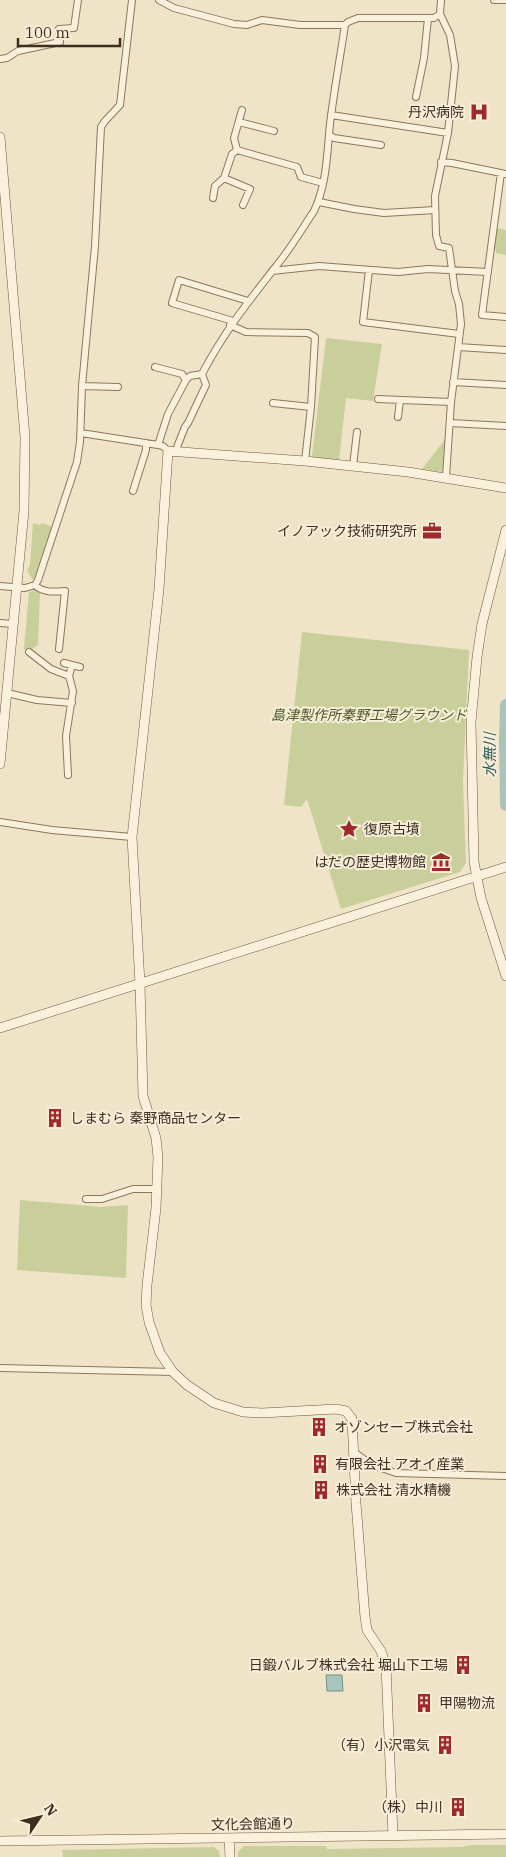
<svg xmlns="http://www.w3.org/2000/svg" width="506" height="1857" font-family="'IBM Plex Serif','Noto Sans JP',serif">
<rect width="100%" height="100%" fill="#f0e4c8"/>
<path fill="#c9cf9b" d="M497 228 506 230V255L496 253V250H494Z
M326 338 382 344 373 401 346 398 339 460 313 458 312 456Z
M447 437 444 470 442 472 422 469Z
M33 523 40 525 42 523 53 527 39 570 33 580 27 571 30 565Z
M37 590 40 593 38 645 29 651 24 649 29 592Z
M302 632 469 650 463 781 466 863 460 872 341 909 307 799 301 807 284 805Z
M20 1200 102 1207 128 1205 126 1278 17 1270Z
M471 1845H506V1857H238V1852L244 1846H326L327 1849 462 1847Z
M214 1847 219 1851 220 1857H63L62 1850Z"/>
<path fill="#a9c4bc" stroke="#6f938a" d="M326 1675H342L343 1691H327Z"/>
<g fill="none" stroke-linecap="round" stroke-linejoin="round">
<path stroke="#a9c4bc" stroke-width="12" d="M506 705 505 739 506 805"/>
<g stroke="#8d765c" stroke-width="8">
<path id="street" d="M159 0 174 8 234 24 247 25 262 20 300 25H345L348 22 358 18H434L440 14
M441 0 440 14 450 35 455 66 448 133 435 196 436 235 439 246 449 248 455 291 459 304 461 324 451 402 446 477
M494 0H506
M0 59 7 58 18 51 60 42 59 29 74 28 78 0
M416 97 424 58 428 18
M331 115 448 133
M239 122 274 131
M329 135 334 138 381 145
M237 150 297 167 301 177 323 183
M237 150 234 138 242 110
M441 162 452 163 506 174
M501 173 482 315 506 317
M224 178 250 189 243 205
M213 198 215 186 224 178 232 154 237 150
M319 202 354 209 384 213 435 210
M369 270 363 322 459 334
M272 271 319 266 398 272 428 269 488 272
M233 321 172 303 179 280 248 301
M230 325 246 332 308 333 315 337 311 407 305 461
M458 347 506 350
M155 367 182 374 186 380
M453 382 506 385
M82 386 118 387
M378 399 451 402
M273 403 311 407
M398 417 400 400
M450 423 506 426
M81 433 158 445 163 446 168 451
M158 445 168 414 186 380 190 376 202 374
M175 452 185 427 188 423 204 389 206 385 202 374C224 332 248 302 277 265 291 248 302 229 314 211 327 184 327 153 330 124 334 91 340 58 345 25
M353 466 357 432
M133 491 146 450V443
M35 585C43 593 54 592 65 591L59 649
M0 586 25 588 35 585 38 580 77 462 80 442 82 386 95 246 101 127 105 121 120 105 132 0
M0 623 13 624
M29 652 51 669 69 676
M64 663 80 667
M7 693 37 700 72 703
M68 775 66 736 73 691 69 676 72 665
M0 822 52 830 132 837
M86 1199H102L133 1189H157
M0 1368 173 1372
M354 1452 370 1464 396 1473 506 1476"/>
</g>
<g stroke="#6f573f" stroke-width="10">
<path id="secondary" d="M0 137 25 437 24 511 0 764
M506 530 482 624 477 657 471 722 474 862 481 898 506 976
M0 1028 506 867
M393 1835 386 1666 381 1651 367 1630 365 1617 356 1503 352 1419 346 1411 336 1409 262 1413 243 1412 214 1403 187 1385 173 1372 160 1353 149 1322 146 1305 147 1285 156 1208 158 1157 156 1138 143 1096 140 984 132 837 159 589 168 451 305 461 408 472 506 488
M229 1838 230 1857
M0 1841 506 1834"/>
</g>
<use href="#street" stroke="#faf1dc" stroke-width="6"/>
<use href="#secondary" stroke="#faf1dc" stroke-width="9"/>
</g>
<defs>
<g id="hospital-bare" transform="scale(1.5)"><path d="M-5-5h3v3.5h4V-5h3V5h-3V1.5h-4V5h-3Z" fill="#9e2a2b" stroke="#f7eed8" stroke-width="2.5" paint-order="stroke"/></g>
<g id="office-bare" transform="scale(1.5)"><path d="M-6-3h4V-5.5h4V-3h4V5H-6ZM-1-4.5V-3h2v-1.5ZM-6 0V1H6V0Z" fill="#9e2a2b" stroke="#f7eed8" stroke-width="2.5" paint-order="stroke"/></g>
<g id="sight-bare" transform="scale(1.5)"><path d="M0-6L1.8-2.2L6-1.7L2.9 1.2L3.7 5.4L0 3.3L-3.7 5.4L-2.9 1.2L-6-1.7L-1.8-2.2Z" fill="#9e2a2b" stroke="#f7eed8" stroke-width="2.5" paint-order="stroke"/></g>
<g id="museum-bare" transform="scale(1.5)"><path d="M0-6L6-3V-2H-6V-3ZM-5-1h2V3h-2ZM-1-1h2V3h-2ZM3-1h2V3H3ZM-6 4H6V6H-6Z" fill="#9e2a2b" stroke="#f7eed8" stroke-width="2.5" paint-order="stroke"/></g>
<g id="building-bare" transform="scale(1.5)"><path d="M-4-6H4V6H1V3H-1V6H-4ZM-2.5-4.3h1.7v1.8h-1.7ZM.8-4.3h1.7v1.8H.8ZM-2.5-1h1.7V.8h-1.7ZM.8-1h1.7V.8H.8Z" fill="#9e2a2b" stroke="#f7eed8" stroke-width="2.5" paint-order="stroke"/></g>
</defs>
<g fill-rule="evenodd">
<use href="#hospital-bare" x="479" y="112"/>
<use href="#office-bare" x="432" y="531"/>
<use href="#sight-bare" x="349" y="829"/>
<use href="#museum-bare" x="441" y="862"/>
<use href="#building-bare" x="55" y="1118"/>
<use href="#building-bare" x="319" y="1427"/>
<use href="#building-bare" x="320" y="1464"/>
<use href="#building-bare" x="321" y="1490"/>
<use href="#building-bare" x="463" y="1665"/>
<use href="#building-bare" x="424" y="1703"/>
<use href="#building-bare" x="445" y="1745"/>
<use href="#building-bare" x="458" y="1807"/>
</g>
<g text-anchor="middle" stroke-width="4" stroke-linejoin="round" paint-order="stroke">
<g font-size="14" fill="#3d2e20" stroke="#f7eed8" text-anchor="end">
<text x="464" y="117">丹沢病院</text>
<text x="417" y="536">イノアック技術研究所</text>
<text x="364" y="834" text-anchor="start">復原古墳</text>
<text x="426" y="867">はだの歴史博物館</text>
<text x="70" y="1123" text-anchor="start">しまむら 秦野商品センター</text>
<text x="334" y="1432" text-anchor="start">オゾンセーブ株式会社</text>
<text x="335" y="1469" text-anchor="start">有限会社 アオイ産業</text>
<text x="336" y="1495" text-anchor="start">株式会社 清水精機</text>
<text x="448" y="1670">日鍛バルブ株式会社 堀山下工場</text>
<text x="439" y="1708" text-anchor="start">甲陽物流</text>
<text x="430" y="1750">（有）小沢電気</text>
<text x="443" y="1812">（株）中川</text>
</g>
<g font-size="14" font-style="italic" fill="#4d5a26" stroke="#f7eed8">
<text x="369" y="720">島津製作所秦野工場グラウンド</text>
</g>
<g font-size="14" fill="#3d2e20" stroke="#f7eed8">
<text transform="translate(253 1824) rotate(-1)" y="5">文化会館通り</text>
</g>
<g font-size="15" font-style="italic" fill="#2f5d5a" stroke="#f7eed8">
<text transform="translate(490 755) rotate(-90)" y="5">水無川</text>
</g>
</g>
<g transform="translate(40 1817) rotate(55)" stroke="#f7eed8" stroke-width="4" paint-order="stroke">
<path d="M0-4L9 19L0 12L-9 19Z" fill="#3d2e20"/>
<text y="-8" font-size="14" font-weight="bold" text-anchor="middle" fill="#3d2e20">N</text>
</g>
<path d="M18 38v8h102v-8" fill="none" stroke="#3d2e20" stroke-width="2.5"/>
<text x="25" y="38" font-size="15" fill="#3d2e20" stroke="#f7eed8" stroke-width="4" paint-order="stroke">100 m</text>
</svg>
